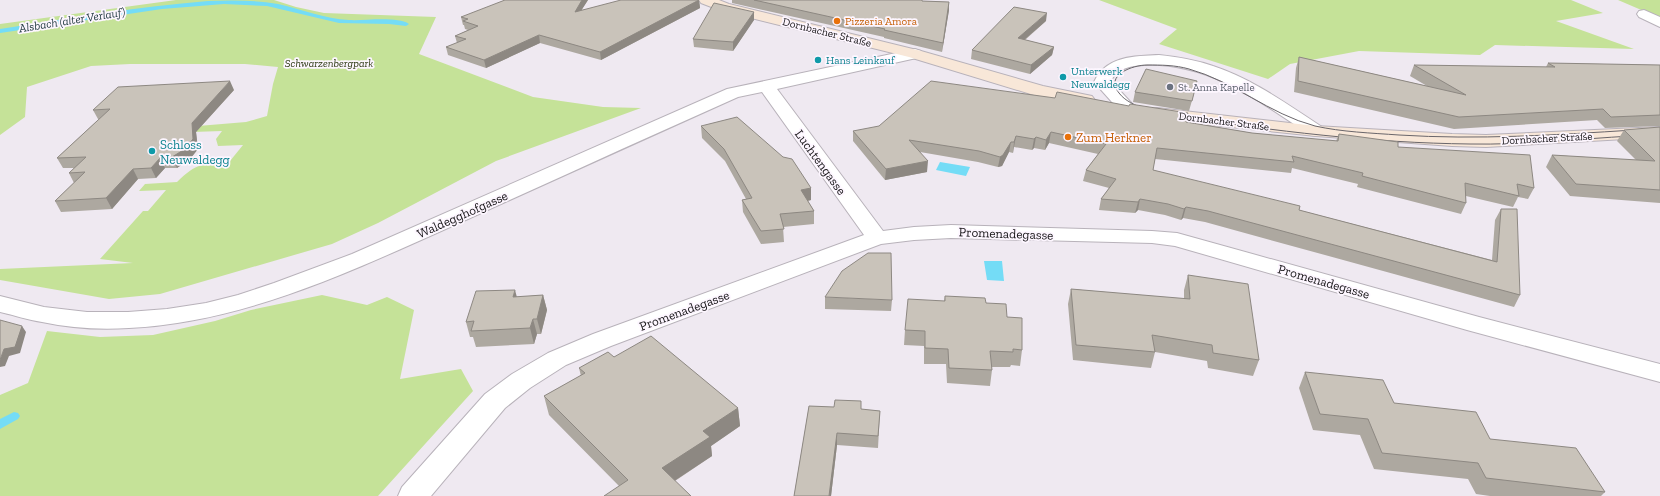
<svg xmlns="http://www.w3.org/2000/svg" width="1660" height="496" font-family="'Zilla Slab',serif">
<rect width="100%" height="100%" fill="#efe9f1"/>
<path fill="#c5e298" d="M176 0H274L296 7 324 13 436 17 419 54 533 97 603 107 641 108 496 161 378 223 332 244 160 294 109 299 0 280V269L133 263 100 259 143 211H148L166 190 139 191 145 184 177 182C196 163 205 163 230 161L243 145 218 146 216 139 222 131 192 132 198 126 246 122 267 116 273 84 278 67 245 64H130L91 66 27 87 25 117 0 135V24Z
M1099 0H1571L1603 13 1556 21 1634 49 1495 45 1480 55 1359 51 1290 64 1268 79 1159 44 1177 29Z
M1618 0H1660V18Z
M322 295 367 305 387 297 414 310 400 379 461 369 473 391 378 496H0V395L28 383 47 331 100 337 153 335 215 321 251 310Z"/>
<path fill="#74dcf6" d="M940 162 970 167 966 176 936 170Z
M984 261H1002L1004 281 987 280Z"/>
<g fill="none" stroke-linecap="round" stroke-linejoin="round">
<path fill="#74dcf6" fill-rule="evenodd" d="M208 1C231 0 255 0 278 4 301 9 325 19 349 20 364 21 397 16 409 24L406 26 389 24 339 23 267 6 224 4 162 9 0 33V29C69 18 138 7 208 1Z
M14 412 18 413 20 416 18 419 0 429V419Z"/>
<g stroke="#b8b2ba" stroke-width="2">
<path id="pedestrian" d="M1159 55C1178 57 1196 60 1213 66 1253 79 1288 105 1322 127L1325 131 1322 135 1316 136 1310 135C1259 101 1208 62 1144 65 1131 66 1117 68 1111 81L1135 107 1132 111 1126 112 1120 111 1094 82C1106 56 1134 56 1159 55Z"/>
</g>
<g stroke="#b8b2ba" stroke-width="2">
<path id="minor" d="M1644 10 1660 17V27L1639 17 1637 14 1639 11Z
M915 49 921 51 923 54 921 57 777 89 883 231 914 227 951 225 1152 231 1177 233 1479 317 1660 364V382L1467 330 1175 246 1152 243 951 238 914 240 881 244 611 346 566 365 530 388 505 408 431 496H398L402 487 485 394 512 374 548 353 593 334 864 235 762 92 738 97C648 137 558 178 468 219 360 267 249 322 129 328 100 330 70 328 42 322 28 320 14 315 0 312V296L44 307 87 312H128L167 309 206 303 238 295 274 283 352 254 727 89Z"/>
</g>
<g stroke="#b8b2ba" stroke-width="2">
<path id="secondary" d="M699 0H719L729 4 921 51 1043 86 1092 96 1095 100 1092 104 1086 105 1034 95 909 57 719 10 701 3Z
M1157 108 1316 126 1452 134 1486 135 1660 127V137L1486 147 1452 146 1316 136 1202 124 1151 117 1148 113 1151 109Z"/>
</g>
<use href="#pedestrian" fill="#fff" fill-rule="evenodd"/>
<use href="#minor" fill="#fff" fill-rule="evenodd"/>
<use href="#secondary" fill="#f8e7d8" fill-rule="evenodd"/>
<path stroke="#6a666b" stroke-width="1" d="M1144 109C1135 105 1125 101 1119 93 1104 75 1133 65 1147 65 1161 65 1175 65 1189 69 1233 81 1269 114 1315 126 1342 132 1371 133 1399 135 1478 140 1555 135 1634 130
M1177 116C1274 131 1372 143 1470 144 1524 145 1578 139 1631 136"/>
</g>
<path fill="#ada8a0" d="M588 0 581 10 699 0 700 8 601 60 540 43 486 68 448 55 446 47 457 43 455 36 468 30 465 29 464 25H463L461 17Z
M732 0H922V1L949 2V10L942 52 884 38V37L732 3Z
M754 12V20L733 51 694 47 693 39Z
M1046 21 1025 40 1054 47 1052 55 1030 74 971 59 972 50Z
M1299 57 1427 86 1410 76 1414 65 1546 67 1548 63 1660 65V126L1605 128 1597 120 1454 129 1294 92 1296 68Z
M234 90 196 132 198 149 190 159 177 168H165L156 178 138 179 112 209 61 212 55 201 74 183 69 173 74 168H63L57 158 99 119H98L93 110Z
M1195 90 1189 111 1133 102 1135 92Z
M1186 122 1252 133 1336 141 1339 134 1398 147 1534 188 1528 199 1518 197 1513 207 1466 196V203L1461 214 1357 187 1358 184 1292 168 1291 173 1155 159 1153 170 1299 210 1492 260 1495 220 1501 209 1520 295 1514 307 1205 222 1183 218 1181 220 1165 215 1138 210 1135 213 1099 210 1101 199 1109 188 1083 181 1086 170 1098 154 1049 143 1045 150 1034 148 1032 150 1014 147 1013 153 1009 152 1002 166 998 167 978 162 920 152 927 172 885 180 853 141V131Z
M701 126 811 188V200L808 201 814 211V224L783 227 784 242 761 244 743 212 742 200 746 199 725 161 702 138Z
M1660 127V203L1570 196 1546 167 1552 155 1636 160 1617 141 1624 130Z
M1188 275 1259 360 1253 376 1208 368 1207 361 1155 352 1151 368 1073 360 1068 304 1071 289 1184 299V290Z
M543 295 547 310 541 334H537L534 344 476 347 473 337H470L466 322 517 297Z
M945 296 986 303 1007 317 1022 350 1020 366 1011 365 1010 367H992V370L990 386 947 383 946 364H924V346L904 345 905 330 944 301Z
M825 297 892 300 891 311 825 309Z
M614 357 738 408 740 426 711 446 712 456 675 481 619 486 549 415 544 396 581 376 579 368Z
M1305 372 1394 403 1490 439 1605 492 1601 496H1490L1476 494 1468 479 1374 469 1360 435 1313 430 1299 388Z
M809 406 880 411 878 448 837 445 831 496H794Z"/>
<path fill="#8d8882" d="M582 0H588L576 19 575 12Z
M699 0 700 8 601 60 600 52Z
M949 2V10L942 52 943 43Z
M754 12V20L733 51V42Z
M1047 13 1046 21 1017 46 1018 38Z
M539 35 540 43 486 68 484 60Z
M1054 47 1052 55 1030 74 1031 65Z
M230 81 234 90 196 132 198 149 190 159 177 168 172 157 192 123Z
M1051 132 1049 143 1045 150 1046 140Z
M1016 136 1014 147 1013 153 1014 142Z
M1036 137 1034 148 1032 150 1034 139Z
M1011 142 1009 152 1002 166 998 167 1000 157Z
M160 158 165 168 156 178 151 168Z
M928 161 927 172 885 180 886 169Z
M133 169 138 179 112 209 106 198Z
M811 188V200L801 202V190Z
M1140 199 1138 210 1135 213 1138 202Z
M1186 207 1183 218 1181 220 1184 209Z
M515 290 519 305 513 297Z
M543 295 547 310 541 334 537 319Z
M533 319 537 334 534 344 530 328Z
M22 326 26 332 20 353 9 356 5 366 0 367V360L4 349Z
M738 408 740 426 711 446 712 456 665 487 662 468 703 431Z
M837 433V445L831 496H829Z"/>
<path fill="#c9c3ba" stroke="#8d8882" d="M505 0H582L575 12 621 0H699L600 52 539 35 484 60 446 47 466 39 455 36 478 26 463 21 468 19 461 17Z
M754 0H922V1L949 2 943 43 884 30 885 29Z
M714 3 754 12 733 42 693 39Z
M1014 7 1047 13 1018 38 1054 47 1031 65 972 50Z
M1299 57 1466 95 1414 65 1555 67 1548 63 1660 65V115L1611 117 1603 109 1459 117 1298 81Z
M1146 69 1197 81 1192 101 1135 92Z
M230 81 192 123 193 139 185 149 172 157 160 158 151 168 133 169 106 198 55 201 85 172 69 173 86 157 57 158 110 109 93 110 118 87Z
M931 81 1055 98 1057 92 1129 106 1130 104 1188 113 1186 122 1252 133 1338 141 1339 134 1398 142V147L1530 155 1534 188 1517 184 1519 196 1465 183 1466 203 1362 176 1363 173 1292 156 1294 162 1157 148 1153 170 1300 206 1299 210 1497 262 1501 209H1517L1520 295 1208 211 1186 207 1184 209 1168 204 1140 199 1138 202 1101 199 1116 179 1086 170 1106 144 1051 132 1046 140 1036 137 1034 139 1016 136 1014 142H1011L1003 155 1000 157 979 151 909 140 928 161 886 169 853 131 879 126Z
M737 117 783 157 792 159 811 188 801 190 814 211 780 214 784 229 761 231 742 200 752 198 724 149 701 126Z
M1660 127V190L1576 184 1552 155 1655 161 1624 130Z
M868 253H891L892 300 825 297 842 271Z
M1188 275 1248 284 1259 360 1213 353 1212 345 1152 335 1155 352 1076 345 1071 289 1190 299Z
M515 290 513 297 543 295 537 319H533L530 328 471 331 474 321 466 322 476 291Z
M945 296 985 298 986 303 1006 304 1007 317 1022 318V350L1013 349V352L990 351 992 370 949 368 948 349 925 348V331L905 330 908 299 945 301Z
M0 320 22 326 15 347 4 349 0 360Z
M651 336 738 408 703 431 710 437 662 468 691 496H604L628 480 544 396 585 373 579 368 608 352 614 357Z
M1305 372 1383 380 1394 403 1476 412 1490 439 1576 448 1605 492 1486 478 1478 463 1382 453 1368 419 1320 414Z
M835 400 861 401V409L880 411 878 436 837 433 829 496H794L809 406 834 407Z"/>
<g fill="#e8710a" stroke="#fdf6ff" stroke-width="1.5">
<circle cx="837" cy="21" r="4"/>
<circle cx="1068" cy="137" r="4"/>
</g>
<g fill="#0f9aa8" stroke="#fdf6ff" stroke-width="1.5">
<circle cx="818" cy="60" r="4"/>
<circle cx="1063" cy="77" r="4"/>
<circle cx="152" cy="151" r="4"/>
</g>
<circle fill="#6b7280" stroke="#fdf6ff" stroke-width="1.5" cx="1170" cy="87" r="4"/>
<g text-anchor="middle" stroke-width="3.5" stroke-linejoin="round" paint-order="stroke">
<g font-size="11" fill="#c56008" stroke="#fdf6ff" text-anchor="start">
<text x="845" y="25">Pizzeria Amora</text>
</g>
<g font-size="11" fill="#161417" stroke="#fdf6ff">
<text transform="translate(827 32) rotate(14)" y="4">Dornbacher Straße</text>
<text transform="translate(1224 121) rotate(7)" y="4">Dornbacher Straße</text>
<text transform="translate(1547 138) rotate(-3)" y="4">Dornbacher Straße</text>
</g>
<g font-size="11" fill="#0d838f" stroke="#fdf6ff" text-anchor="start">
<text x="826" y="64">Hans Leinkauf</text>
<text x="1071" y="75">Unterwerk<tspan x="1071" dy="13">Neuwaldegg</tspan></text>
</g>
<g font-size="11" font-style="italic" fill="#2a3810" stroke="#fdf6ff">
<text x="329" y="67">Schwarzenbergpark</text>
</g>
<g font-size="11" fill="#5b616d" stroke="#fdf6ff" text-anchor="start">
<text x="1178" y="91">St. Anna Kapelle</text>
</g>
<g font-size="12" font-style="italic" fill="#253d43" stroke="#fdf6ff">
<text transform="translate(72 20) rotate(-9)" y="4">Alsbach (alter Verlauf)</text>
</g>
<g font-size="13" fill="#c56008" stroke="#fdf6ff" text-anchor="start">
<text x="1076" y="142">Zum Herkner</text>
</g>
<g font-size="13" fill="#0d838f" stroke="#fdf6ff" text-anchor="start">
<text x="160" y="149">Schloss<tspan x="160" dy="15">Neuwaldegg</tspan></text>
</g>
<g font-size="13" fill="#161417" stroke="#fdf6ff">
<text transform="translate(821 162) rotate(54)" y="5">Luchtengasse</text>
<text transform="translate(462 214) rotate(-24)" y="5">Waldegghofgasse</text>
<text transform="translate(1006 233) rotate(2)" y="5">Promenadegasse</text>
<text transform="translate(1324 281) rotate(16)" y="5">Promenadegasse</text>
<text transform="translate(684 310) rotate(-20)" y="5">Promenadegasse</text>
</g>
</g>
</svg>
